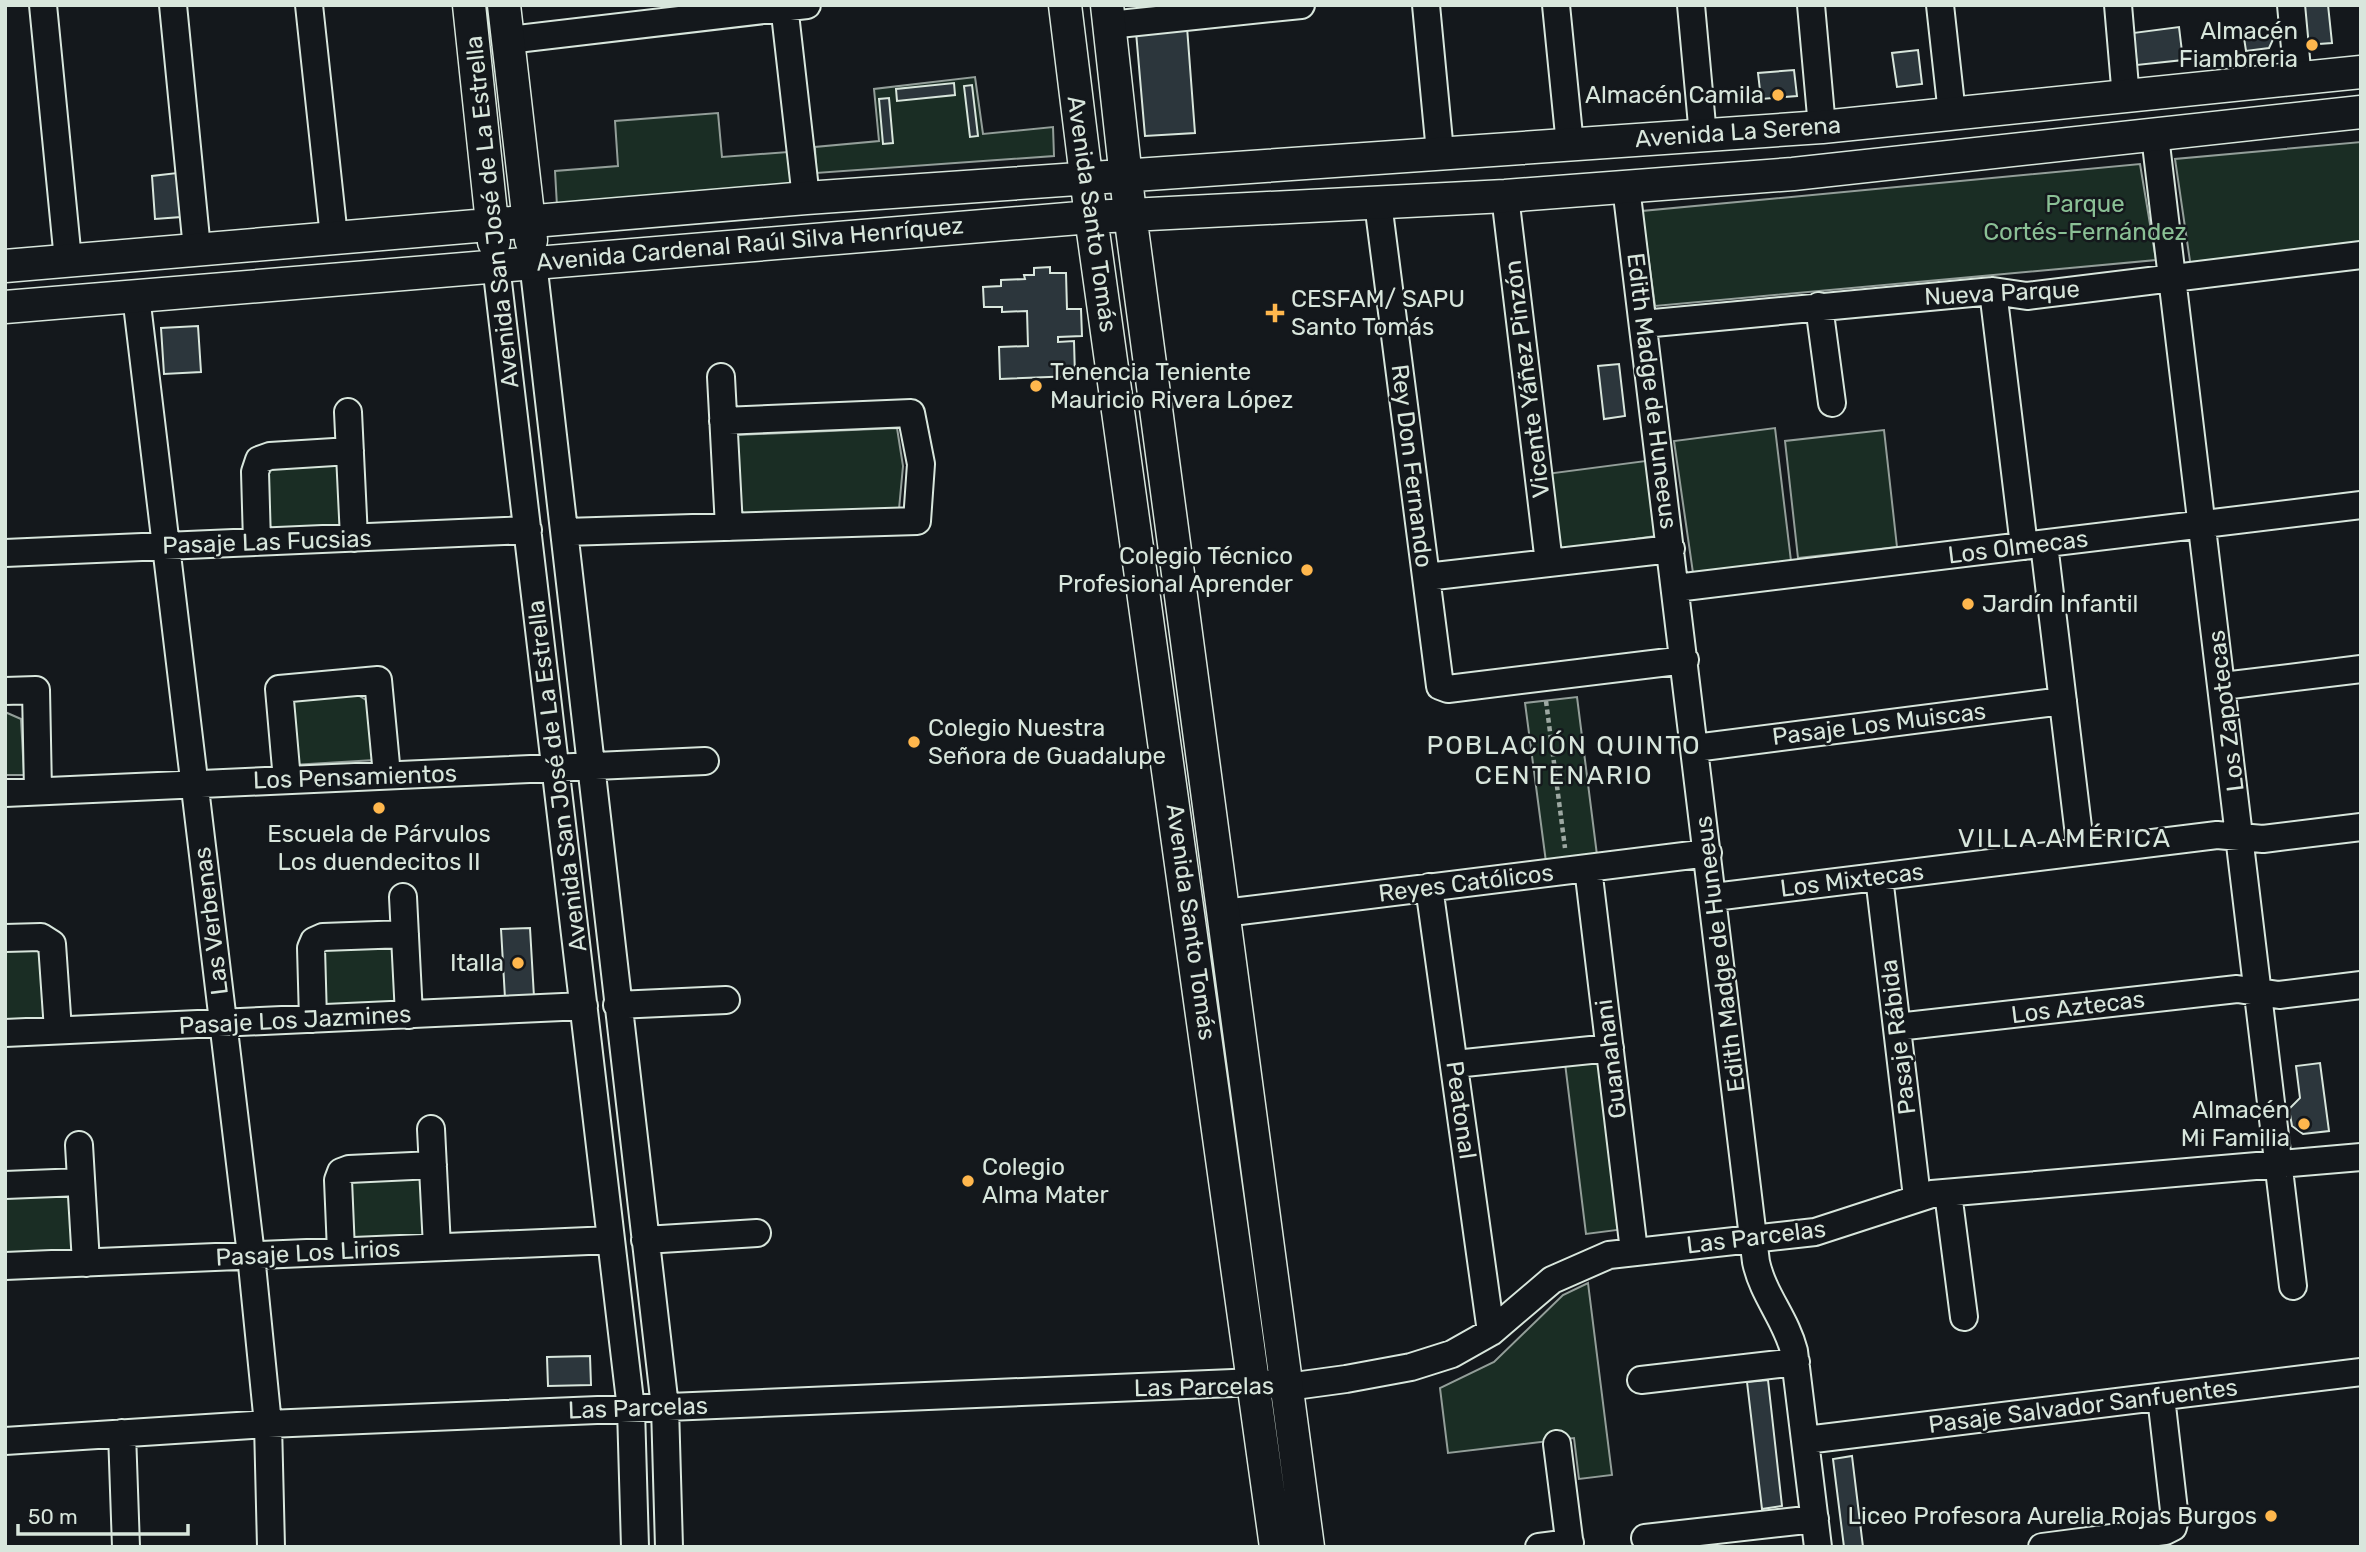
<svg xmlns="http://www.w3.org/2000/svg" width="2366" height="1552" font-family="Rubik,sans-serif">
<rect width="100%" height="100%" fill="#14181c"/>
<path fill="#1a2d24" stroke="#939e99" stroke-width="2" d="M975 77 983 134 1053 127 1054 156 816 173 815 147 879 141 874 89Z
M718 113 722 157 788 152 791 186 557 206 555 171 618 166 615 121Z
M2361 142V247L2191 268 2175 159Z
M2140 164 2156 260 1655 306 1642 211Z
M897 428 903 466 899 509 740 516 737 435Z
M1775 428 1791 561 1693 573 1674 441Z
M1884 430 1897 547 1798 558 1785 441Z
M337 458 345 529 269 532 263 527 268 460Z
M1653 460 1663 535 1556 550 1546 474Z
M356 694 371 703 375 760 292 765 287 711 295 701Z
M1577 697 1597 855 1546 862 1525 703Z
M5 712 21 719 24 775H5Z
M322 941 399 945 402 1001 326 1013Z
M40 942 54 1022 5 1024V943Z
M1604 1058 1625 1229 1586 1234 1565 1063Z
M350 1174 425 1179 423 1240 356 1242 347 1234Z
M5 1190H62L70 1196 76 1251 5 1254Z
M1588 1283 1612 1475 1579 1479 1574 1438 1448 1453 1440 1388 1494 1362 1563 1295Z"/>
<path fill="#2c363c" stroke="#d8e6dc" stroke-width="2" d="M2302 5H2328L2332 43 2305 45Z
M1187 27 1195 133 1145 136 1136 32Z
M2179 27 2183 60 2137 65 2133 33Z
M2275 35 2269 48 2246 51 2244 38Z
M1918 50 1922 84 1897 87 1892 53Z
M1794 70 1797 96 1761 99 1758 73Z
M954 83 955 95 897 101 896 89Z
M972 85 978 136 970 137 964 86Z
M889 98 893 143 883 144 879 99Z
M177 173 181 217 155 219 152 176Z
M1050 267V273H1066L1067 309H1081L1082 336 1058 337V342L1074 341 1075 376 1000 379 999 347 1028 346 1027 311 1002 312V307H984L983 287 1001 286V280L1025 279 1024 275H1034V268Z
M198 326 201 372 164 374 161 328Z
M1619 364 1625 416 1604 419 1598 366Z
M530 928 534 997 505 998 501 929Z
M2320 1063 2329 1131 2303 1134 2292 1126 2289 1109 2300 1098 2296 1066Z
M590 1356 591 1385 548 1386 547 1357Z
M1768 1380 1782 1506 1762 1509 1747 1382Z
M1852 1456 1863 1547H1844L1833 1459Z"/>
<g fill="none" stroke-linecap="round" stroke-linejoin="round">
<g stroke="#d8e6dc" stroke-width="30">
<path id="minor" d="M43 5 68 260
M173 5 197 249
M309 5 334 237
M784 5 806 198
M1426 5 1440 152
M1556 5 1570 145
M1691 5 1703 136
M1811 5 1822 127
M1940 5 1952 114
M2118 5 2126 98
M2291 5 2298 80
M1109 25 1301 5
M508 40 807 5
M2155 136 2293 1286
M1626 187 1756 1262C1763 1295 1786 1319 1794 1351L1818 1547
M1505 196 1549 563
M1378 203 1440 686 1448 689 1685 660
M533 262 665 1407 669 1547
M496 265 631 1409 635 1547
M1993 291 2024 546
M136 296 251 1255 268 1424 271 1547
M1819 306 1832 403
M1643 324 1993 291 2027 296 2361 255
M721 377 729 527
M348 412 354 538
M565 532 917 521 921 464 911 413 723 421
M257 542 255 472 259 460 270 456 350 451
M2044 544 2081 852
M5 553 528 530
M1426 577 1671 549
M1676 588 2361 505
M2223 686 2361 669
M5 691 36 690 38 791
M1695 748 2063 701
M287 780 279 689 378 680 387 775
M5 793 705 761
M1588 868 1634 1251
M1879 877 1917 1197
M1429 887 1491 1332
M403 897 409 1015
M1714 897 2217 835 2263 839 2361 827
M1224 913 1708 853
M5 938 41 937 52 944 58 1030
M617 1005 726 1000
M313 1019 311 948 314 941 323 937 405 934
M1897 1027 2237 989 2279 995 2361 985
M5 1033 584 1006
M1455 1064 1610 1048
M431 1129 437 1247
M79 1145 86 1263
M5 1185 81 1182
M1948 1193 1964 1317
M645 1240 757 1233
M341 1251 338 1180 341 1172 349 1169 433 1165
M5 1266 611 1240
M1641 1380 1796 1362
M122 1433 126 1547
M1806 1440 2361 1372
M5 1441 268 1424 1256 1382 1287 1387 1346 1379 1411 1367 1452 1354 1491 1332 1552 1280 1609 1255 1815 1232 1932 1194 2361 1157
M1557 1444 1570 1547
M1645 1538 1815 1519
M1539 1547 1570 1543
M2042 1547 2165 1531 2173 1527 2175 1519 2161 1397"/>
</g>
<g stroke="#d8e6dc" stroke-width="35">
<path id="major" d="M469 5 494 242
M504 5 531 240
M1065 5 1091 217 1276 1547
M1107 5 1130 214 1308 1547
M5 266 806 198 1822 127 2361 72
M5 307 1091 217 1505 196 1793 174 2361 112"/>
</g>
<path stroke="#9da8a2" stroke-width="4.5" stroke-dasharray="5 3.5" stroke-linecap="butt" d="M1546 701 1565 848"/>
<use href="#minor" stroke="#14181c" stroke-width="26"/>
<use href="#major" stroke="#14181c" stroke-width="32"/>
</g>
<g fill="#ffb74d" stroke="#14181c" stroke-width="2.5">
<circle cx="2312" cy="45" r="7"/>
<circle cx="1778" cy="95" r="7"/>
<path d="M1271.5 302.5h7v7h7v7h-7v7h-7v-7h-7v-7h7z"/>
<circle cx="1036" cy="386" r="7"/>
<circle cx="1307" cy="570" r="7"/>
<circle cx="1968" cy="604" r="7"/>
<circle cx="914" cy="742" r="7"/>
<circle cx="379" cy="808" r="7"/>
<circle cx="518" cy="963" r="7"/>
<circle cx="2304" cy="1124" r="7"/>
<circle cx="968" cy="1181" r="7"/>
<circle cx="2271" cy="1516" r="7"/>
</g>
<g text-anchor="middle" stroke-width="5" stroke-linejoin="round" paint-order="stroke">
<g font-size="24" fill="#d8e6dc" stroke="#14181c" text-anchor="end">
<text x="2298" y="39">Almacén<tspan x="2298" dy="28">Fiambreria</tspan></text>
<text x="1764" y="103">Almacén Camila</text>
<text x="1291" y="307" text-anchor="start">CESFAM/ SAPU<tspan x="1291" dy="28">Santo Tomás</tspan></text>
<text x="1050" y="380" text-anchor="start">Tenencia Teniente<tspan x="1050" dy="28">Mauricio Rivera López</tspan></text>
<text x="1293" y="564">Colegio Técnico<tspan x="1293" dy="28">Profesional Aprender</tspan></text>
<text x="1982" y="612" text-anchor="start">Jardín Infantil</text>
<text x="928" y="736" text-anchor="start">Colegio Nuestra<tspan x="928" dy="28">Señora de Guadalupe</tspan></text>
<text x="379" y="842" text-anchor="middle">Escuela de Párvulos<tspan x="379" dy="28">Los duendecitos II</tspan></text>
<text x="504" y="971">Italla</text>
<text x="2290" y="1118">Almacén<tspan x="2290" dy="28">Mi Familia</tspan></text>
<text x="982" y="1175" text-anchor="start">Colegio<tspan x="982" dy="28">Alma Mater</tspan></text>
<text x="2257" y="1524">Liceo Profesora Aurelia Rojas Burgos</text>
</g>
<g font-size="24" fill="#d8e6dc" stroke="#14181c">
<text transform="translate(1738 132) rotate(-4)" y="8">Avenida La Serena</text>
<text transform="translate(492 212) rotate(-96)" y="8">Avenida San José de La Estrella</text>
<text transform="translate(1092 214) rotate(82)" y="8">Avenida Santo Tomás</text>
<text transform="translate(750 244) rotate(-5)" y="8">Avenida Cardenal Raúl Silva Henríquez</text>
<text transform="translate(2002 293) rotate(-3)" y="8">Nueva Parque</text>
<text transform="translate(1527 379) rotate(-97)" y="8">Vicente Yáñez Pinzón</text>
<text transform="translate(1652 391) rotate(83)" y="8">Edith Madge de Huneeus</text>
<text transform="translate(1412 466) rotate(83)" y="8">Rey Don Fernando</text>
<text transform="translate(267 542) rotate(-2)" y="8">Pasaje Las Fucsias</text>
<text transform="translate(2018 547) rotate(-7)" y="8">Los Olmecas</text>
<text transform="translate(2226 711) rotate(-97)" y="8">Los Zapotecas</text>
<text transform="translate(1879 724) rotate(-7)" y="8">Pasaje Los Muiscas</text>
<text transform="translate(557 776) rotate(-97)" y="8">Avenida San José de La Estrella</text>
<text transform="translate(355 777) rotate(-2)" y="8">Los Pensamientos</text>
<text transform="translate(1852 880) rotate(-7)" y="8">Los Mixtecas</text>
<text transform="translate(1466 883) rotate(-7)" y="8">Reyes Católicos</text>
<text transform="translate(211 921) rotate(-97)" y="8">Las Verbenas</text>
<text transform="translate(1191 922) rotate(82)" y="8">Avenida Santo Tomás</text>
<text transform="translate(1720 954) rotate(-97)" y="8">Edith Madge de Huneeus</text>
<text transform="translate(2078 1007) rotate(-7)" y="8">Los Aztecas</text>
<text transform="translate(295 1020) rotate(-3)" y="8">Pasaje Los Jazmines</text>
<text transform="translate(1898 1037) rotate(-97)" y="8">Pasaje Rábida</text>
<text transform="translate(1611 1059) rotate(-97)" y="8">Guanahani</text>
<text transform="translate(1461 1110) rotate(82)" y="8">Peatonal</text>
<text transform="translate(1756 1237) rotate(-7)" y="8">Las Parcelas</text>
<text transform="translate(308 1253) rotate(-3)" y="8">Pasaje Los Lirios</text>
<text transform="translate(1204 1387) rotate(-1)" y="8">Las Parcelas</text>
<text transform="translate(2083 1406) rotate(-7)" y="8">Pasaje Salvador Sanfuentes</text>
<text transform="translate(638 1408) rotate(-2)" y="8">Las Parcelas</text>
</g>
<g font-size="24" fill="#8ac095" stroke="#14181c">
<text x="2085" y="212">Parque<tspan x="2085" dy="28">Cortés-Fernández</tspan></text>
</g>
<g font-size="26" letter-spacing="2" fill="#d8e6dc" stroke="#14181c">
<text x="1564" y="754">POBLACIÓN QUINTO<tspan x="1564" dy="30">CENTENARIO</tspan></text>
<text x="2065" y="847">VILLA AMÉRICA</text>
</g>
</g>
<rect width="2366" height="1552" fill="none" stroke="#d8e6dc" stroke-width="14"/>
<path d="M18 1524v10h170v-10" fill="none" stroke="#d8e6dc" stroke-width="3.5"/>
<text x="28" y="1524" font-size="21" fill="#d8e6dc" stroke="#14181c" stroke-width="5" paint-order="stroke">50 m</text>
</svg>
